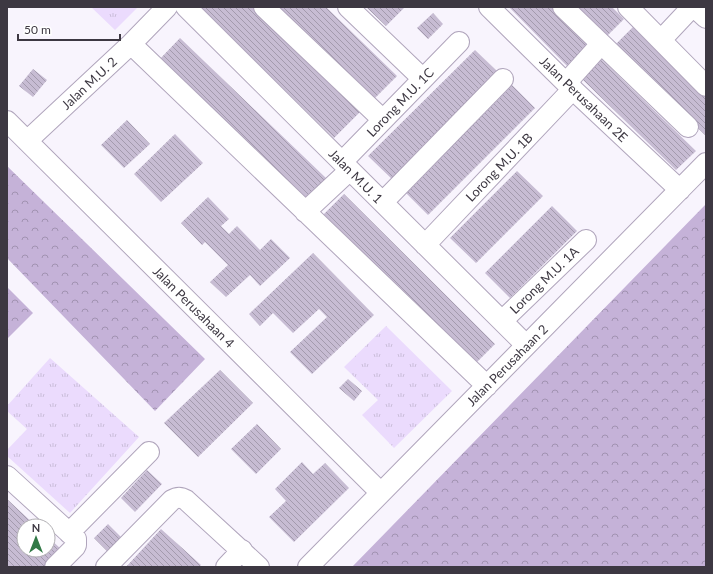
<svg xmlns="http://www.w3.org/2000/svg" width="713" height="574" font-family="Lato,sans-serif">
<defs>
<pattern id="grass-tufts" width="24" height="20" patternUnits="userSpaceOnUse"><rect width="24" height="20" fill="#ebdbfd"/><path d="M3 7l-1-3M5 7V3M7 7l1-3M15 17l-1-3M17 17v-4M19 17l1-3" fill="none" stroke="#cabdda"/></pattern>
<pattern id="forest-crowns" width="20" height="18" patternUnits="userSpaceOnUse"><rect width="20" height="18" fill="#c5b2d8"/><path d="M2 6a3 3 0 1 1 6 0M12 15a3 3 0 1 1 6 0" fill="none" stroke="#a192b1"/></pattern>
<pattern id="building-back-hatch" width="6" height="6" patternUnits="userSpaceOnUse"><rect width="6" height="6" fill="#c7bcd3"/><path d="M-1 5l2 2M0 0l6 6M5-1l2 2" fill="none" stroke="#a39aad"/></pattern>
</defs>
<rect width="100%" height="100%" fill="#f8f4fd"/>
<path fill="url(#grass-tufts)" d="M91 7H138L115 30Z
M386 326 452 391 394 448 362 415 378 400 344 367Z
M50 358 139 437 70 513 7 456V450L27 429 7 411V406Z"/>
<path fill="url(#forest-crowns)" d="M7 166 205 359 155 411 7 258Z
M706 204V567H352Z
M7 287 33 313 7 339Z"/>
<path fill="url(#building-back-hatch)" d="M200 7H255L361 111 334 138Z
M271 7H326L397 76 370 103Z
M366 7H405L386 26Z
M509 7H553L592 46 569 68Z
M574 7H612L624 19 605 38Z
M433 13 443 24 428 39 417 28Z
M633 27 706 98V136L614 46Z
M180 38 327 179 306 200 159 60Z
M475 50 501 75 394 181 368 156Z
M601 59 696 151 676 170 582 79Z
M33 69 47 80 33 97 19 86Z
M510 83 535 108 428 215 403 190Z
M127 120 150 144 124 168 101 145Z
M175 134 203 163 161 202 134 174Z
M517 171 543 196 476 263 450 238Z
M344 194 495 344 475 364 323 215Z
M208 197 229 219 221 226 229 234 237 226 260 250 271 239 290 258 260 286 250 275 226 297 210 282 228 265 205 242 202 245 181 223Z
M552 206 577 231 510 298 485 273Z
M313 253 374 315 312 374 290 352 327 317 319 309 293 333 273 313 260 326 249 314Z
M220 370 253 403 198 457 164 423Z
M348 379 362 391 354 401 339 388Z
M257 424 281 449 256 474 231 449Z
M302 462 313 474 325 463 349 488 294 542 269 517 286 501 275 489Z
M147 470 162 484 135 512 121 498Z
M7 499 36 526H24V550H48V537L62 550 46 567H7Z
M108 524 121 537 107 551 94 538Z
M161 529 201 565 199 567H126Z"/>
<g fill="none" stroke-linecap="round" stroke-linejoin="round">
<g stroke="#b0a5bc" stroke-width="22">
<path id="minor" d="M186 7 526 345
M264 7 383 120
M348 7 423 79
M489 7 566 83 680 190
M563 7 688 127
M628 7 706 86
M694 7 706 18
M661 40 692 7
M131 44 487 386
M566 83 601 44
M7 121 381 493
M27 141 131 44 167 7
M342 162 459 42
M383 202 503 79
M305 212 350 170
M425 245 573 89
M502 321 586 240
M7 476 76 539V545L75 547 55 567
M69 533 149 452
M106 567 172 500C177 497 181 497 186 500L259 567
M226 567 242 550
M308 567 706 163"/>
</g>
<use href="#minor" stroke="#fff" stroke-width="20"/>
</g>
<g text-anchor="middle" stroke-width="3" stroke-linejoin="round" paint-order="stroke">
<g font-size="13" fill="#3d3842" stroke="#fff">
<text transform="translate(89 83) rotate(-43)" y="5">Jalan M.U. 2</text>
<text transform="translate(584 99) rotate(44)" y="5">Jalan Perusahaan 2E</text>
<text transform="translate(400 102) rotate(-46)" y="5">Lorong M.U. 1C</text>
<text transform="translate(499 167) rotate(-46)" y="5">Lorong M.U. 1B</text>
<text transform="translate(356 176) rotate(45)" y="5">Jalan M.U. 1</text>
<text transform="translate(544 280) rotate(-44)" y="5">Lorong M.U. 1A</text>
<text transform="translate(194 307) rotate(45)" y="5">Jalan Perusahaan 4</text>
<text transform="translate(507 365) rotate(-45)" y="5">Jalan Perusahaan 2</text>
</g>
</g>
<rect width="713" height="574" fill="none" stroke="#3d3842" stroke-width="16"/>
<g transform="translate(36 538)"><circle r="19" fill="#ffffff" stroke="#b1afb3"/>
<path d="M0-3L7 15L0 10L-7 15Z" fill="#317946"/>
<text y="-6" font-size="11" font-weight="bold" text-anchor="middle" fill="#3d3842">N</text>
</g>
<path d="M18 34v6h102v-6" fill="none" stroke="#3d3842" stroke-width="2"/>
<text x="24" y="34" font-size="12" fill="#3d3842" stroke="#ffffff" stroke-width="3" paint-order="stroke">50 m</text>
</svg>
